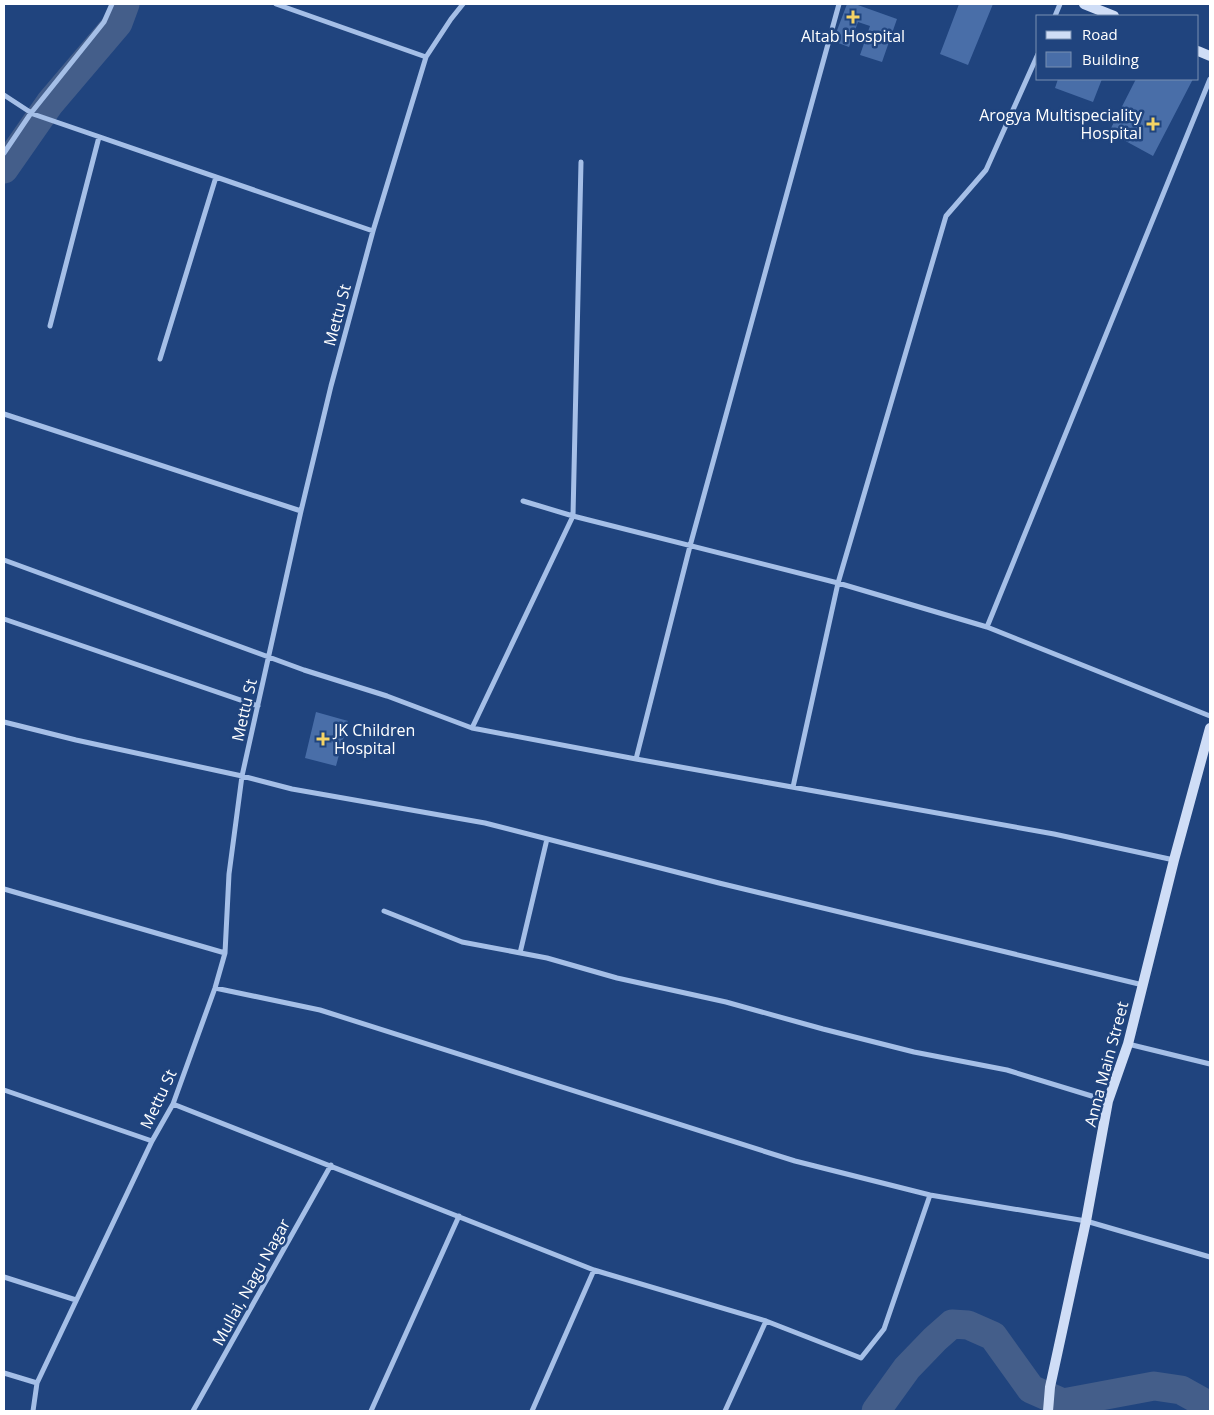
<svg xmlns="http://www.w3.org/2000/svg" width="1214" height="1415" font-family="'Open Sans',sans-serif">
<rect width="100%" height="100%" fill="#20447e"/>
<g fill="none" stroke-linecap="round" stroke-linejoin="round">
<path stroke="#445e8a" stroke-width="29" d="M4 169 50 103 118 23 125 4
M876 1411 907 1368 935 1339 952 1324 968 1325 993 1336 1031 1389 1063 1403 1154 1386 1181 1390 1210 1406"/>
</g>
<path fill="#496ea8" d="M847 4H855L897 19 882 62 860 55 870 26 858 22 849 47 833 41Z
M959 4H993L968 65 940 54Z
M1058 79H1102L1093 102 1055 88Z
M1136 79H1193L1153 156 1109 132Z
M316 712 348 721 336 766 305 758Z"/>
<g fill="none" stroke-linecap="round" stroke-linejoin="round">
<path stroke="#a5bfe7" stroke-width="5" d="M276 4 426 57
M839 4 690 546 636 759 1054 834 1174 860
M1055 16 1060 4
M4 95 33 114 373 231
M4 153 31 113 104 22 112 4
M581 162 573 516 472 728 636 759
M50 326 99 137
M160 359 216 177
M4 414 301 511
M523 501 573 516 838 583 987 627 1210 716
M4 560 304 670 387 696 472 728
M4 619 258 706
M987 627 1210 79
M4 722 76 740 242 776 292 789 485 823 719 883 1143 985
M793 787 838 583 946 216 986 170 1038 54
M4 889 225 953
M384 911 462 942 547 958 617 978 726 1002 823 1029 914 1052 1007 1070 1108 1101
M520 953 547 839
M215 988 320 1010 795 1161 930 1195 1086 1221 1210 1257
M1128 1044 1210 1064
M4 1090 152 1141
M173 1104 594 1270 766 1321 861 1358 884 1329 930 1195
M4 1277 76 1300
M4 1373 37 1383
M33 1411 37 1383 152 1141 173 1104 215 988 225 953 229 874 242 776 301 511 331 386 373 231 426 57 451 19 463 4
M193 1411 331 1165
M371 1411 459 1216
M532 1411 594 1270
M725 1411 766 1321"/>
<path stroke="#cfddf6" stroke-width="10" d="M1084 4 1114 16
M1198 51 1210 56
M1048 1411 1050 1387 1086 1221 1108 1101 1128 1044 1174 860 1210 728"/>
</g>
<g fill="#f4d365" stroke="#20447e" stroke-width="2">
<path d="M850.5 9.5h5v5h5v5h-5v5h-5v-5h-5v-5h5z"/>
<path d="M1150.5 116.5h5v5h5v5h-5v5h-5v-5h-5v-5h5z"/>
<path d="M320.5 731.5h5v5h5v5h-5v5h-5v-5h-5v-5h5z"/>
</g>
<g text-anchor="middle" stroke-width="5" stroke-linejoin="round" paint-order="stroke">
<g font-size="16" fill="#fff" stroke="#20447e">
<text x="853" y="42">Altab Hospital</text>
<text x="1142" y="121" text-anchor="end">Arogya Multispeciality<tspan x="1142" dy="18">Hospital</tspan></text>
<text x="334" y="736" text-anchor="start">JK Children<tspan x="334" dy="18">Hospital</tspan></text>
</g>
<g font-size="16" fill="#fff" stroke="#20447e">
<text transform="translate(337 315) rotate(-75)" y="6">Mettu St</text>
<text transform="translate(244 710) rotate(-77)" y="6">Mettu St</text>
<text transform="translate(1106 1064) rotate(-75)" y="6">Anna Main Street</text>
<text transform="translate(158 1099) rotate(-65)" y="6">Mettu St</text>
<text transform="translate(251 1282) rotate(-61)" y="6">Mullai, Nagu Nagar</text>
</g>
</g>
<rect width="1214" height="1415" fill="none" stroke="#ffffff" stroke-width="10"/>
<rect x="1036" y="15" width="162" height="65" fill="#20447e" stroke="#798fb2"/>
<rect x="1046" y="31" width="25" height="8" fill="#cfddf6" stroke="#798fb2"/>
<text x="1082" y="40" font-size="15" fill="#ffffff">Road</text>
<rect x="1046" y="52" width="25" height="15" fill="#496ea8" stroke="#798fb2"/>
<text x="1082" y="65" font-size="15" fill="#ffffff">Building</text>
</svg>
